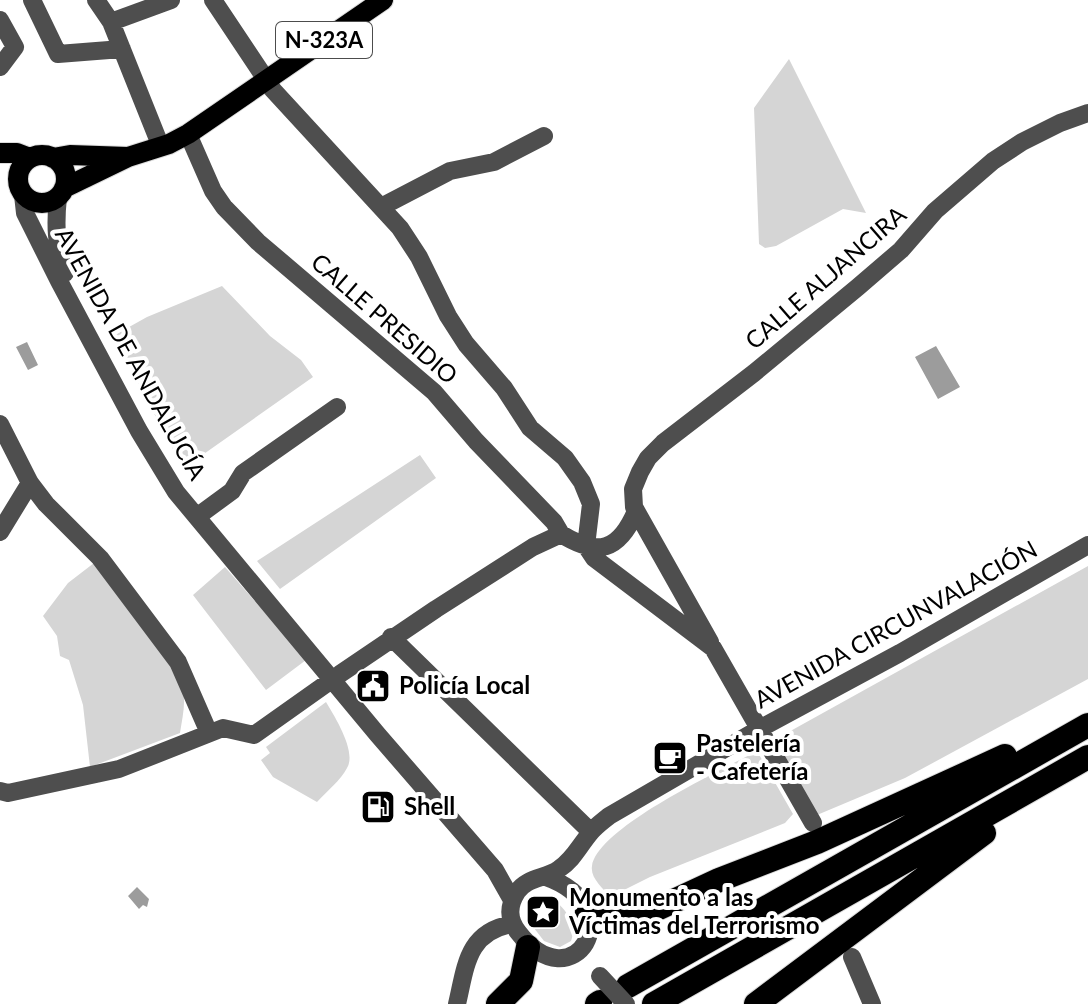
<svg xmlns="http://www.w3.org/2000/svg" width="1088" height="1004" font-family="Lato,sans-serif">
<rect width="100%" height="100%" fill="#fff"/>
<path fill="#d5d5d5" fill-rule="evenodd" d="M789 59 866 213 843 209 776 246 765 248 759 244 754 108Z
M222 286 270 336 301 360 313 377 191 463 174 451 113 336 147 317Z
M420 455 436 478 280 589 257 561Z
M94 563C117 593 176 657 183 690 186 704 182 719 180 733L90 767 83 705 69 660 60 656 57 636 43 616 68 583Z
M1088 566V679L905 778 817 815 776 739Z
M225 567 306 660 266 690 193 595Z
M326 702C335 717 357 752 347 768 341 780 326 792 317 802L273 777 261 760 270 753 266 747Z
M757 751 793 814 785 823 650 877 610 897C603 888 590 878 592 866 598 827 722 770 757 751Z
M545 895C562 902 578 923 571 941L560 947 544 941 527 919C524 906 531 897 545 895ZM541 900 553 904 556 911 552 922 545 925 534 920 531 912 534 904Z"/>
<path fill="#9c9c9c" d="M27 342 38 365 28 370 16 347Z
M936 346 960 387 938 399 915 357Z
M137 887 149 899 147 907 143 905 139 909 128 896Z"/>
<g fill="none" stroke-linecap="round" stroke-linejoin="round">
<g stroke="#dbdbdb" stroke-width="22">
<path id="major" d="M0 153H17L30 158
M18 179a24 24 0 1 1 48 0a24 24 0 1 1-48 0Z
M53 158 70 155 128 157
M64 188 128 157 169 144 188 134 383 0"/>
</g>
<g stroke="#dbdbdb" stroke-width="26">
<path id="highway" d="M587 912 612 920 635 919 719 880 817 842 1005 756
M628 986 1088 725
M498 1004 521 981 528 947
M597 1004 600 1002
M654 1004 1088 757
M756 1004 984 833"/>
</g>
<path stroke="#4e4e4e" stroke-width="18" d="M32 0 58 54 122 49
M96 0 111 22 161 147
M213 0 273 90 400 228 419 257 448 316 466 344 504 388 530 428 565 458 582 482 591 504 586 546 594 558 713 648 813 823
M0 20 15 47 0 67
M111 22 171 0
M188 134 213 191 224 207 258 242 434 392 476 441 554 522 561 534
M23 195 25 213 59 281 139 431 176 492 378 735 495 870 512 900
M58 197C55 225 56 246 65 273
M381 207 450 171 494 162 544 136
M0 424 30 483 46 504 100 558 178 662 209 733
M202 513 232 491 243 473 337 407
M0 532 30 483
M391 637 591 832
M710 642 634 507 633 489 640 472 648 458 663 443 754 373 858 287 901 250 935 211 993 161 1022 142 1060 123 1088 113
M340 674 436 609 533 547 561 534C598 557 619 551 636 511
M0 791 8 793 119 769 223 728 254 735 333 679
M546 877C633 908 573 1004 518 932 508 919 508 906 517 892 527 877 545 879 559 869 574 859 579 846 591 832 596 826 603 821 609 816L759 729 900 653 1088 545
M852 957 872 1004
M457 1004C466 966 467 932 512 924"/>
<use href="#major" stroke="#000" stroke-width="20"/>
<use href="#highway" stroke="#000" stroke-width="24"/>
<path stroke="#4e4e4e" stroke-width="18" d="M600 976 626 1004"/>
</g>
<defs>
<g id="civic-square" transform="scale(1.8)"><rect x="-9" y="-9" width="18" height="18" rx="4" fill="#000" stroke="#fff"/><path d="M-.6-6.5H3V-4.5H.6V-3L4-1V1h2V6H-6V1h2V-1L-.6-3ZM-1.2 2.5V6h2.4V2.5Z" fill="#fff"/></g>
<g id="cafe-square" transform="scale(1.8)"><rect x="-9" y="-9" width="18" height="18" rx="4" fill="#000" stroke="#fff"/><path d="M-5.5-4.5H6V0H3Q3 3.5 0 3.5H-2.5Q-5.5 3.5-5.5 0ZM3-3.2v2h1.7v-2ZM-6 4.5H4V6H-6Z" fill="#fff"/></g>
<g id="fuel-square" transform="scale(1.8)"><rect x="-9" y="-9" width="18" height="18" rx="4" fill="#000" stroke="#fff"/><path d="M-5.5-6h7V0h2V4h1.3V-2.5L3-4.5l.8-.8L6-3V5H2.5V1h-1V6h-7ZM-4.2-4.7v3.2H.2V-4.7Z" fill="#fff"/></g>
<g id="sight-square" transform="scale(1.8)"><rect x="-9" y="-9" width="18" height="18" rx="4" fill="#000" stroke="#fff"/><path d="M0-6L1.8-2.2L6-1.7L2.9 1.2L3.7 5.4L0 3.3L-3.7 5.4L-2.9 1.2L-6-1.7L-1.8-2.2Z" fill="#fff"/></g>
</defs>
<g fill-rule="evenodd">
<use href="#civic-square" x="373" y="686"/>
<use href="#cafe-square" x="670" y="758"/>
<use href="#fuel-square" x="378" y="807"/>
<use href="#sight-square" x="543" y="912"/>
</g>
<g text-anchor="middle" stroke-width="8" stroke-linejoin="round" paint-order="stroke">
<rect fill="#fff" stroke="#4c4c4c" stroke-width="2" x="276" y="22" width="96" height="36" rx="6"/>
<g font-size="22" font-weight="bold" fill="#000">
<text x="324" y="48">N-323A</text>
</g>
<g font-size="24" fill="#000" stroke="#fff">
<text transform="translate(826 278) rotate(-41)" y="8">CALLE ALJANCIRA</text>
<text transform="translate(384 319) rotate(41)" y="8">CALLE PRESIDIO</text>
<text transform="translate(130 354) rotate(61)" y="8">AVENIDA DE ANDALUCÍA</text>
<text transform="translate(896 625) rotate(-29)" y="8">AVENIDA CIRCUNVALACIÓN</text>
</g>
<g font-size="24" font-weight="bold" fill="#000" stroke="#fff" text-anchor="start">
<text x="399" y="694">Policía Local</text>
<text x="696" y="752">Pastelería<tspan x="696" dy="28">- Cafetería</tspan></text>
<text x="404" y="815">Shell</text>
<text x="569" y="906">Monumento a las<tspan x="569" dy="28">Víctimas del Terrorismo</tspan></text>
</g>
</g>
</svg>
